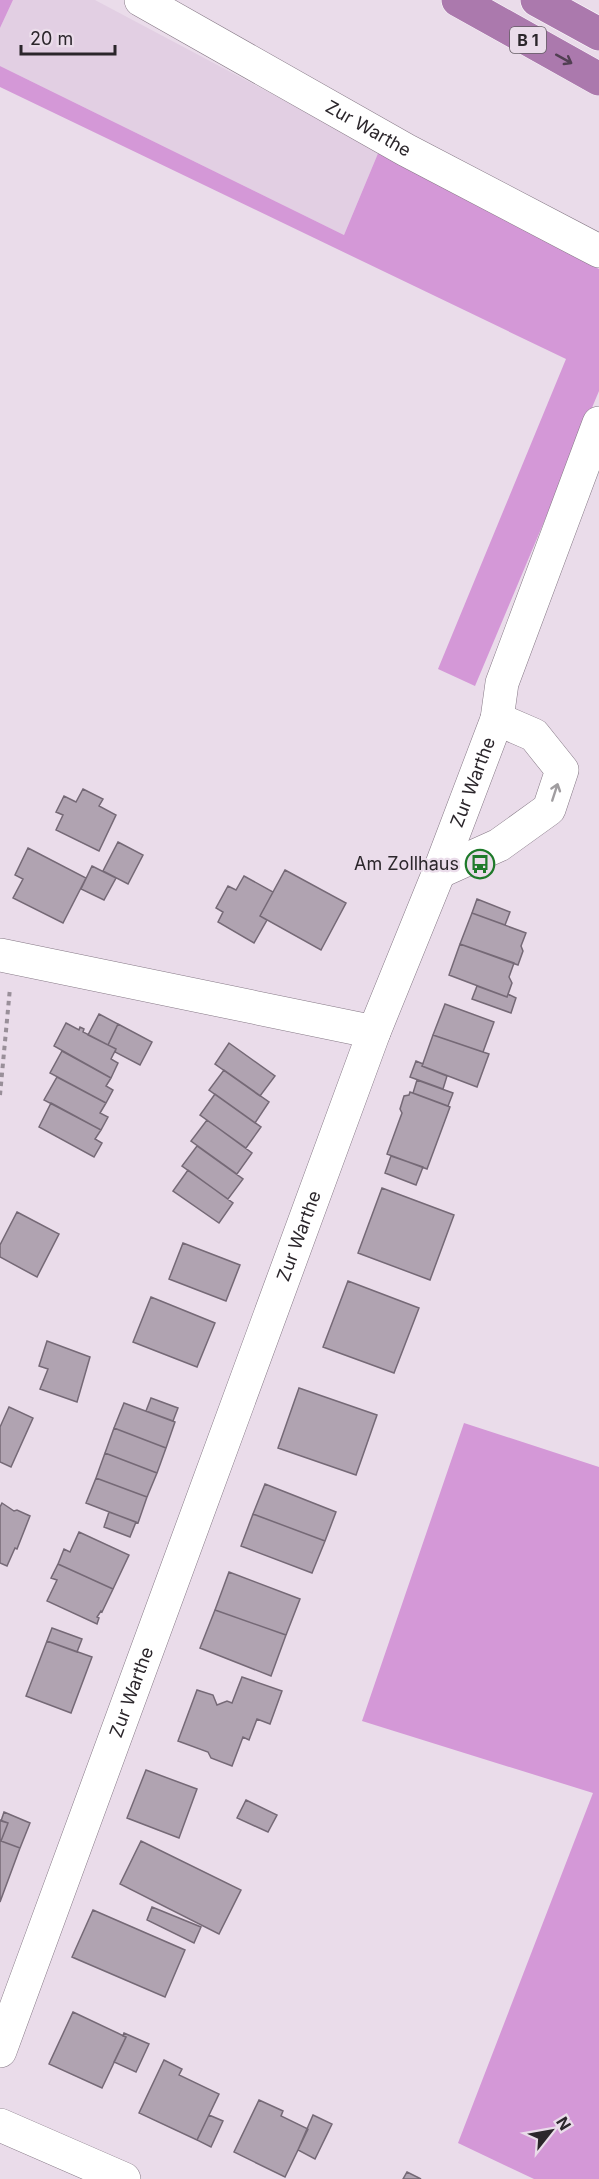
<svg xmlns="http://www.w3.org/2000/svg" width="599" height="2179" font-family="Inter,sans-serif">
<rect width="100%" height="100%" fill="#eadcea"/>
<path fill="#e2cfe3" d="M13 0H95L379 151 344 235 0 66V28Z"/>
<path fill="#d498d7" d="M0 0H13L0 28Z
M0 66 344 235 379 151 599 269V391L475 686 438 669 566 359 0 87Z
M464 1423 599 1467V2179H534L458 2143 593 1793 362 1721Z"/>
<path fill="#b0a3b1" stroke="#756976" stroke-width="1.5" d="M83 789 103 799 99 806 116 815 99 851 56 830 63 815 56 812 64 796 76 802Z
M118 842 143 855 128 884 103 871Z
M28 848 86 878 63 923 13 898 23 879 15 875Z
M92 866 116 878 104 900 81 889Z
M285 870 346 903 321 950 260 916Z
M244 876 273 892 260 916 267 920 254 943 218 922 223 912 216 908 228 886 236 890Z
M477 899 510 912 505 925 472 913Z
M472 913 526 933 521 946 523 951 518 965 460 944Z
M460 944 514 963 509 977 512 983 507 997 449 975Z
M477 986 507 997 508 994 516 998 511 1013 472 999Z
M445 1004 494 1022 483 1052 433 1035Z
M99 1014 118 1024 108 1045 88 1035Z
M66 1023 79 1030 80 1027 84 1029 83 1032 116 1049 111 1059 118 1063 111 1078 54 1046Z
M118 1024 152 1042 140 1065 115 1052 116 1049 108 1045Z
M433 1035 489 1054 477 1087 422 1066Z
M229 1043 275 1076 260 1096 215 1064Z
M62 1051 111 1078 106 1086 113 1090 106 1103 50 1073Z
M416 1061 423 1064 422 1066 447 1076 443 1089 410 1077Z
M224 1070 269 1102 255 1123 209 1090Z
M57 1077 106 1103 100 1113 108 1117 101 1130 44 1100Z
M417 1080 453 1093 448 1106 413 1093Z
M410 1092 450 1107 427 1169 387 1154 402 1113 400 1109 404 1096 409 1095Z
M215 1094 261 1127 246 1148 200 1115Z
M51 1103 101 1130 95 1139 102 1143 94 1157 39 1127Z
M207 1120 252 1153 237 1174 191 1141Z
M197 1146 243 1179 228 1199 182 1166Z
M391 1156 423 1167 416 1185 385 1173Z
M188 1170 233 1203 219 1223 173 1191Z
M382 1188 454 1215 430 1280 358 1253Z
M17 1212 59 1234 37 1277 0 1257V1245Z
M183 1243 240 1265 226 1301 169 1279Z
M348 1281 419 1308 394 1373 323 1347Z
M151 1297 215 1323 197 1367 133 1342Z
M47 1341 90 1357 77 1402 40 1389 48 1369 39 1366Z
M299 1388 377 1415 356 1475 278 1448Z
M151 1398 178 1408 173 1421 146 1411Z
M124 1403 175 1422 166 1448 114 1428Z
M9 1407 33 1418 11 1467 0 1462V1427Z
M114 1428 166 1448 157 1473 105 1453Z
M105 1453 157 1473 147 1497 96 1478Z
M96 1478 147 1497 138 1523 86 1503Z
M265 1484 336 1512 325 1541 253 1514Z
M2 1503 14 1511 17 1510 30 1516 17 1549 15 1548 7 1566 0 1563V1507Z
M109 1512 136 1522 130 1537 104 1527Z
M253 1514 325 1541 312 1573 241 1546Z
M79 1532 129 1555 113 1589 58 1564 64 1549 70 1552Z
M58 1564 113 1589 102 1612 101 1611 97 1617 99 1618 97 1624 47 1601 57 1580 51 1578Z
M229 1572 300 1599 286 1635 215 1610Z
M215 1610 286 1635 271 1676 200 1648Z
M52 1628 82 1639 77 1652 47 1641Z
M47 1641 92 1657 71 1713 26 1696Z
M242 1677 282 1691 270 1724 257 1719 249 1740 243 1737 232 1766 211 1758 208 1752 178 1741 197 1690 213 1695 217 1705 227 1701 232 1703Z
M146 1770 197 1789 179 1838 127 1818Z
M246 1800 277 1815 268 1832 237 1818Z
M4 1812 30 1823 20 1848 1 1841 8 1823 1 1821Z
M0 1820 8 1823 1 1841 20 1848 0 1902Z
M141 1841 241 1890 219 1934 120 1884Z
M152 1907 201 1927 194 1943 147 1920Z
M93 1910 185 1950 165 1997 72 1957Z
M73 2012 126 2037 102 2088 49 2064Z
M124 2033 149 2044 136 2072 114 2062 126 2037 123 2036Z
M164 2060 182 2069 179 2075 219 2094 197 2140 139 2113Z
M259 2100 283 2111 281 2116 308 2129 285 2177 234 2152Z
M209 2115 223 2121 211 2147 197 2140Z
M313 2115 332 2124 315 2159 298 2150Z
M407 2172 421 2179H403Z"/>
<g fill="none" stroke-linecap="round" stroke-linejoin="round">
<g stroke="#857885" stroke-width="34">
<g id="minor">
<path id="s1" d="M141 0 406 150 599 251"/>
<path d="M439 872 499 845 549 809 562 770 534 735 497 719"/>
<path d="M0 955 374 1032"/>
<path id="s2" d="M0 2051 374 1032 439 872 497 719 502 683 599 423"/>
<path d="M0 2125 124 2179"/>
</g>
</g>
<g stroke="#fff" stroke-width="34">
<path id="highway" d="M458 0 599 79
M537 0 599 34"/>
</g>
<path stroke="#998f99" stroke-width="4" stroke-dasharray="4.5 4.5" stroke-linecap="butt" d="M0 1095 10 988"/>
<use href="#minor" stroke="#fff" stroke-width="33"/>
<use href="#highway" stroke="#ab79ad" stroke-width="33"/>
</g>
<defs><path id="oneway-shaft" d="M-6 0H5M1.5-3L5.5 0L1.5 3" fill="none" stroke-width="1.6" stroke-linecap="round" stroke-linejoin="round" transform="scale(1.5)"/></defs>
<use stroke="#513f52" href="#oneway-shaft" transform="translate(564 59) rotate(29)"/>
<use stroke="#a09da0" href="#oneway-shaft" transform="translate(555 792) rotate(-72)"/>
<defs>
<g id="bus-ring" transform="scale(1.5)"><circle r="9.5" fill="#eadcea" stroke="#1e7a2a" stroke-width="1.5"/><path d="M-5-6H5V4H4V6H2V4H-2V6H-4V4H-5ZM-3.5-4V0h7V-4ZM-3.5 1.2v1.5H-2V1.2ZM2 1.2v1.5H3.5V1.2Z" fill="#1e7a2a"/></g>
</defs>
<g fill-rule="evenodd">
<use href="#bus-ring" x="480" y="864"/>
</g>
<g text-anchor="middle" stroke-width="4.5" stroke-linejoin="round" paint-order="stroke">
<rect fill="#eadcea" stroke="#645d64" stroke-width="1.5" x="510" y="27" width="36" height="26" rx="4.5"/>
<g font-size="16" font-weight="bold" fill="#2b262b">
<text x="528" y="46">B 1</text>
</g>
<g font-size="18" fill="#2b262b" stroke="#eadcea">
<text dy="6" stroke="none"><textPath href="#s1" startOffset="261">Zur Warthe</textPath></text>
<text dy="6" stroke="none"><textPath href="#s2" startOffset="1354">Zur Warthe</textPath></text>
<text dy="6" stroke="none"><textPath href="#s2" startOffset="868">Zur Warthe</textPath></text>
<text dy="6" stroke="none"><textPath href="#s2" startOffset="382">Zur Warthe</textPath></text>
</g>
<g font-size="18" fill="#2b262b" stroke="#eadcea" text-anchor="end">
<text x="459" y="870">Am Zollhaus</text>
</g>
</g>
<g transform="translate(551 2131) rotate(59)" stroke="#eadcea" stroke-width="4.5" paint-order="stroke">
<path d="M0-4.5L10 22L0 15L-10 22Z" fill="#2b262b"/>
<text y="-9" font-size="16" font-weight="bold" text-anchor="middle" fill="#2b262b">N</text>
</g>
<path d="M21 45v9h94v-9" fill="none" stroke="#2b262b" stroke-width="3"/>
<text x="30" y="45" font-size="18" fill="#2b262b" stroke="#eadcea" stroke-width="4.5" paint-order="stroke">20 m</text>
</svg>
